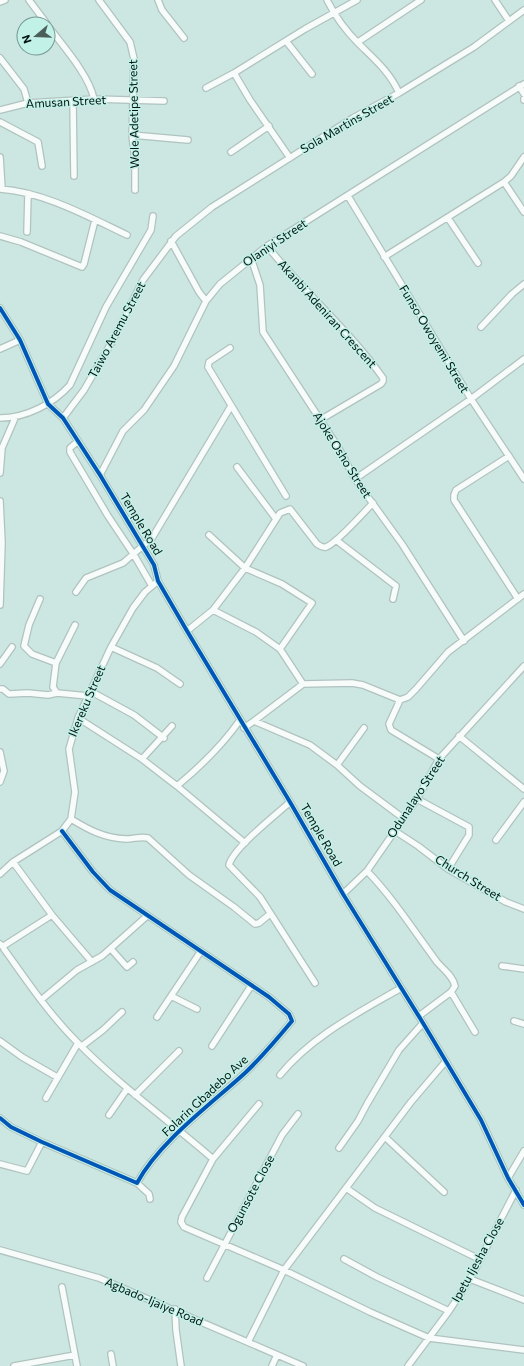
<svg xmlns="http://www.w3.org/2000/svg" width="524" height="1366" font-family="Commissioner,sans-serif">
<rect width="100%" height="100%" fill="#cce6e1"/>
<g fill="none" stroke-linecap="round" stroke-linejoin="round">
<g stroke="#b0c3bf" stroke-width="8">
<path id="minor" d="M29 0 47 24
M99 0 130 42 134 59 132 135 135 160V190
M158 0 162 10 184 38
M327 0C335 16 345 30 358 43 374 59 390 72 399 93
M495 0 509 21
M0 2 5 0
M48 26C63 46 89 75 94 99
M286 41 312 74
M358 42 421 0
M0 58 24 89 28 103
M234 73 250 100 290 158
M519 86 524 94
M206 88 234 73 305 29 357 0
M524 99V100
M73 101 74 176
M0 110 28 103 94 99 164 101
M0 122 38 142 42 166
M132 135 188 140
M231 152 269 126
M0 157 2 189
M504 182 524 212
M0 189C44 192 87 216 127 235
M348 196 471 399 524 479
M448 218 478 263
M27 232 28 194
M0 236 21 242 82 267 84 264 95 220
M171 241 199 292 206 301
M267 246C303 291 349 330 383 378V381L381 384 320 420
M384 257 504 182 511 176 524 157
M251 258 260 285 263 332 338 447 355 479 402 544 464 641
M0 308 20 340 48 404 63 418 100 475 154 565 158 581 187 631 290 802 343 894 423 1023 481 1120 508 1178 524 1205
M481 327 512 294 524 284
M230 348 209 362 208 367 286 496
M0 349 20 340
M0 418C26 418 53 404 70 385L106 307 151 230 153 216
M63 418 84 390 113 340 143 280 176 236 212 207 353 118 399 93 474 47 524 10
M78 441 70 448V452L108 516 134 555 152 586
M509 456 456 490 454 495V500L518 599
M237 467 276 519
M0 473 2 448 15 418
M100 475 123 431 144 410 174 366 206 301 220 284 267 246 524 84
M355 479 471 399 524 359
M0 501 2 543 0 605
M209 535 245 568 282 584 312 603 280 649
M336 540 396 586 393 599
M76 592 86 578 123 563 152 538 231 406
M40 599 29 625 24 646 32 654 56 663
M213 610 256 632 280 649 303 684
M75 625 56 663 53 687 57 693 88 696
M187 631 213 610 245 568 280 513 290 509 317 544C320 546 322 548 326 547 336 544 364 512 373 503
M111 647 157 668 180 684
M0 664 12 647
M0 689H3L9 694 28 693 48 695 57 693
M90 691 134 715 164 738
M78 718 142 759 177 786 245 843
M254 721 303 684 352 683 363 685 400 700
M244 728 254 721 310 745 337 765 360 786 403 818
M459 736 524 789
M0 752 4 771 0 782
M142 759 172 726
M439 759 391 730 389 724 400 700 408 697 416 689 448 652 524 594
M337 765 364 728
M177 786C201 766 222 746 240 720
M417 799 469 827V835L448 869
M290 802C276 815 233 848 229 865L260 897 315 983
M71 819C89 830 104 838 126 839 134 839 140 836 148 838L189 875 234 907 255 924 259 923 270 914
M395 831 418 846 448 869 506 902 524 909
M496 840 524 802
M13 862 52 915 92 962
M367 871C394 899 414 931 437 962 444 970 453 976 455 986L451 992 419 1016
M0 874 13 862 62 831 71 819 75 792 69 749 78 718 111 647 133 608 145 592 158 581
M343 894 367 871 417 799 439 759 524 666
M0 944 2 946
M5 945 52 915
M4 949C27 981 49 1014 77 1042 119 1085 168 1120 213 1159
M111 949 127 967 133 962
M502 966 524 969
M451 992 475 1032
M171 996 197 1009
M41 1000 77 970 102 956 147 916
M157 1017 201 951
M514 1021 524 1024
M0 1041 22 1057 57 1077
M82 1046 103 1030 122 1012
M212 1046 251 986
M280 1075C312 1036 358 1013 401 988
M135 1095 179 1051
M46 1098 78 1043
M259 1104 213 1159 182 1217 181 1222 184 1227 284 1270 370 1312 429 1338 524 1350
M109 1115 127 1089
M0 1118 11 1127 42 1142 137 1183C159 1142 210 1105 245 1073 262 1057 277 1039 292 1021L289 1014 269 997 110 890 93 872 62 831
M385 1137 444 1192
M339 1148 358 1121 367 1104 399 1050 423 1023
M0 1164 27 1171 42 1142
M508 1178 524 1151
M137 1183 149 1194 150 1199
M346 1188 375 1208 479 1259
M0 1250 99 1278 303 1366
M344 1259 377 1277 449 1311
M207 1278 282 1135 298 1114
M470 1279 524 1300
M62 1287 77 1366
M175 1309 176 1330 181 1366
M248 1342 284 1270 411 1102 446 1061
M111 1354 113 1366
M14 1366 75 1355
M272 1366 277 1355
M408 1366 449 1311 470 1279 516 1190"/>
</g>
<use href="#minor" stroke="#f7fbfa" stroke-width="5.5"/>
<g stroke="#c2f1e7" stroke-width="6">
<path id="cycleway" d="M0 308 20 340 48 404 63 418 100 475 154 565 158 581 187 631 290 802 343 894 423 1023 481 1120 508 1178 524 1205
M0 1118 11 1127 42 1142 137 1183C159 1142 210 1105 245 1073 262 1057 277 1039 292 1021L289 1014 269 997 110 890 93 872 62 831"/>
</g>
<use href="#cycleway" stroke="#0057b8" stroke-width="4"/>
</g>
<g text-anchor="middle" stroke-width="3" stroke-linejoin="round" paint-order="stroke">
<g font-size="12" fill="#041411" stroke="#c2f1e7">
<text transform="translate(66 102) rotate(-3)" y="4">Amusan Street</text>
<text transform="translate(134 114) rotate(-91)" y="4">Wole Adetipe Street</text>
<text transform="translate(347 124) rotate(-30)" y="4">Sola Martins Street</text>
<text transform="translate(275 243) rotate(-34)" y="4">Olaniyi Street</text>
<text transform="translate(327 314) rotate(48)" y="4">Akanbi Adeniran Crescent</text>
<text transform="translate(117 330) rotate(-62)" y="4">Taiwo Aremu Street</text>
<text transform="translate(434 339) rotate(59)" y="4">Funso Owoyemi Street</text>
<text transform="translate(342 455) rotate(58)" y="4">Ajoke Osho Street</text>
<text transform="translate(141 524) rotate(59)" y="4">Temple Road</text>
<text transform="translate(87 701) rotate(-67)" y="4">Ikereku Street</text>
<text transform="translate(416 797) rotate(-57)" y="4">Odunalayo Street</text>
<text transform="translate(321 835) rotate(60)" y="4">Temple Road</text>
<text transform="translate(468 878) rotate(32)" y="4">Church Street</text>
<text transform="translate(205 1096) rotate(-43)" y="4">Folarin Gbadebo Ave</text>
<text transform="translate(251 1194) rotate(-62)" y="4">Ogunsote Close</text>
<text transform="translate(478 1260) rotate(-61)" y="4">Ipetu Ijesha Close</text>
<text transform="translate(154 1302) rotate(23)" y="4">Agbado-Ijaiye Road</text>
</g>
</g>
<g transform="translate(36 36) rotate(251)"><circle r="19" fill="#c2f1e7" stroke="#769991"/>
<path d="M0-3L7 15L0 10L-7 15Z" fill="#4a5e5a"/>
<text y="-6" font-size="11" font-weight="bold" text-anchor="middle" fill="#041411">N</text>
</g>
</svg>
